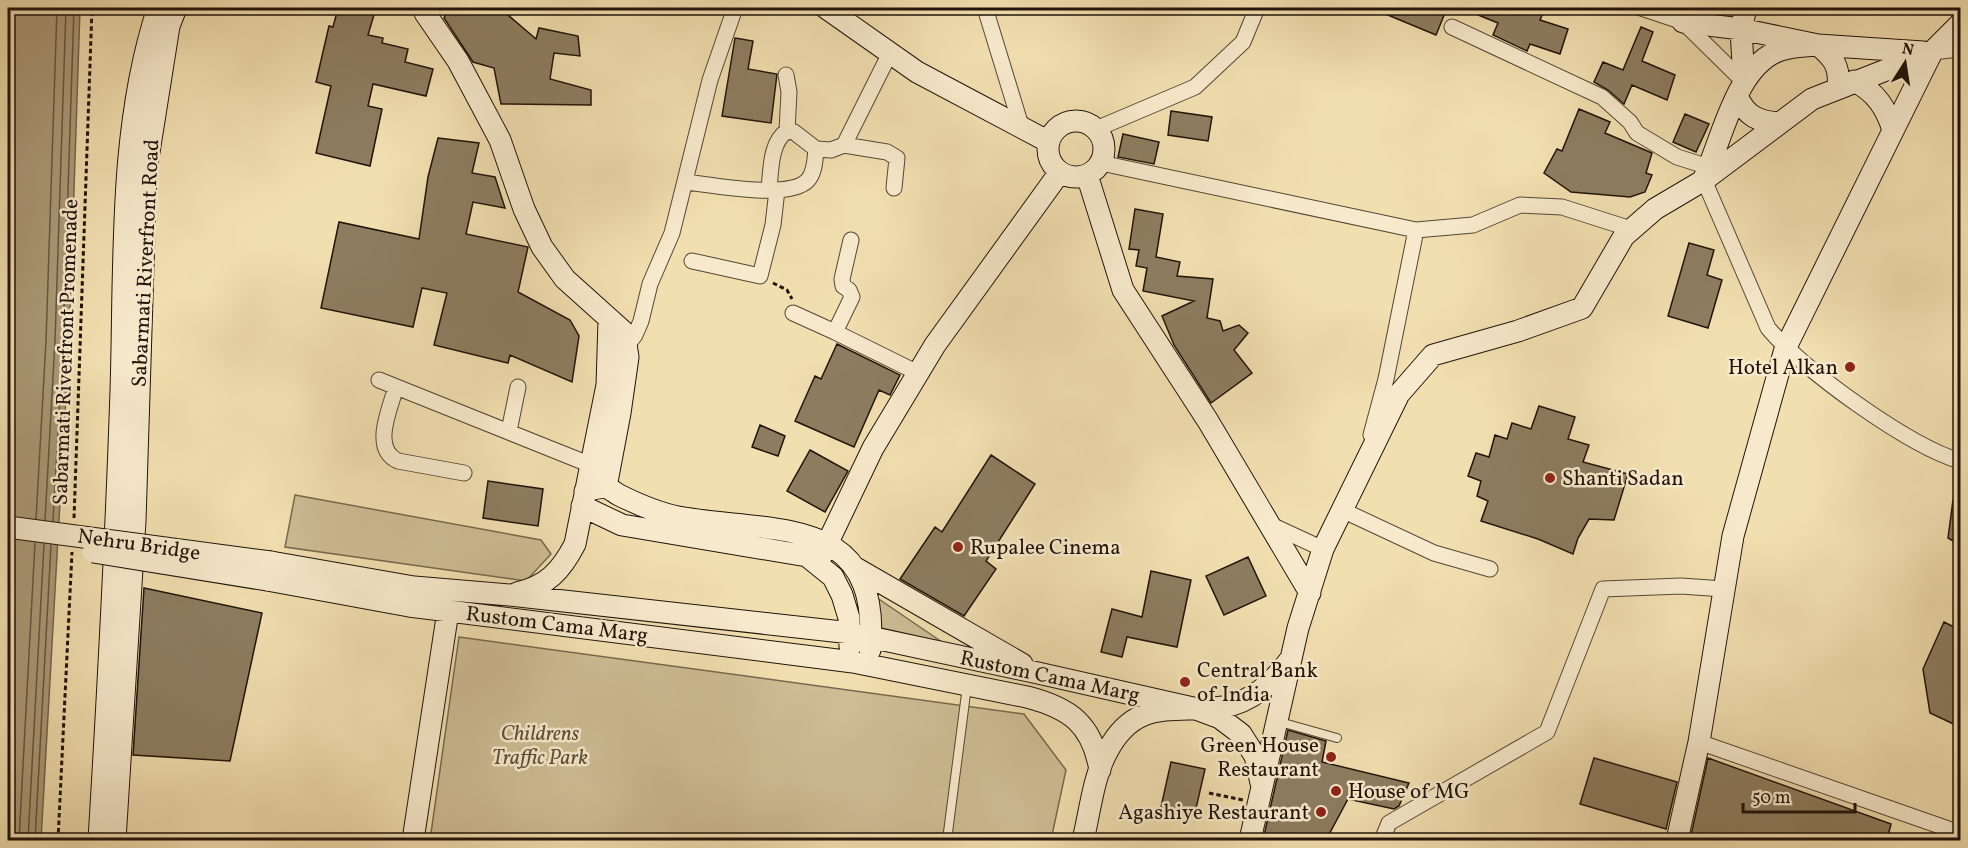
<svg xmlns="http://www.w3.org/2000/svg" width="1968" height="848" font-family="Vollkorn,serif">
<rect width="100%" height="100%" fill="#f2dfb0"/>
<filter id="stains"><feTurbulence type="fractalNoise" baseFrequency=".00333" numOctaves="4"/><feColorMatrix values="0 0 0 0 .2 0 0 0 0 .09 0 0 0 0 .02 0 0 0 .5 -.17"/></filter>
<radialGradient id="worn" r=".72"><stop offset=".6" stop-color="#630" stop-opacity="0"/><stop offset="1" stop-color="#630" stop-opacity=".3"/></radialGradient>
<path fill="#cebc94" stroke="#77684f" stroke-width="1.5" d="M295 495 541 540 551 554 526 581 285 547Z
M867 591 942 642 877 627Z
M459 637 1024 714 1066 770 1051 840H430Z"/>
<path fill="#ab9a78" stroke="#73644c" stroke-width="1.5" d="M8 8H80L69 342 41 840H8Z"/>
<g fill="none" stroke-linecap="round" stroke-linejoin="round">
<path stroke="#665641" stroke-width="1.5" d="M36 519 46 341 57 8
M45 520 55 341 66 8
M53 521 63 342 74 8
M19 840 35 543
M28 840 44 544
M35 840 51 545"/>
</g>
<path fill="#8d7d60" stroke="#20130a" stroke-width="1.5" d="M338 8H376L368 35 383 38 382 43 408 49 405 62 433 69 426 96 373 84 368 106 382 109 370 166 316 153 331 86 316 82 329 26 333 27Z
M449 8H486L493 14 500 8 536 39 539 28 578 36 580 56 554 53 550 79 591 90V105L501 104 494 68 473 62 444 18Z
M1371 8H1447L1436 35Z
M1461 8H1545L1540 20 1568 29 1560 54 1530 44 1527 51 1493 35 1498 23Z
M1641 27 1653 32 1642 61 1675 75 1667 100 1632 85 1624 104 1608 90 1594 82 1603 62 1623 70Z
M735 38 753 41 748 69 777 74 771 123 722 116Z
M1579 109 1610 122 1605 133 1652 153 1646 173 1652 175 1645 192 1630 197 1571 192 1544 173 1557 149 1562 151Z
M1171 111 1212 117 1208 141 1168 135Z
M1685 114 1709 124 1696 152 1673 142Z
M1123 134 1159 142 1154 164 1118 157Z
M438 138 479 143 472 173 495 177 505 208 473 202 466 234 528 247 518 292 570 320 579 336 572 382 510 355 508 363 434 345 447 293 422 288 413 327 321 308 339 222 419 239 428 177Z
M1135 209 1163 214 1156 257 1180 262 1177 276 1213 279 1207 318 1220 321 1223 331 1239 325 1248 333 1234 350 1252 373 1211 403 1174 345 1162 316 1194 301 1143 291 1147 268 1136 266 1139 250 1129 249Z
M1689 243 1714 250 1707 275 1722 280 1708 328 1668 316Z
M837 344 900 375 890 395 879 390 854 447 795 421 815 376 821 379Z
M1539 406 1575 417 1568 439 1589 445 1583 462 1628 474 1614 520 1589 519 1578 538 1573 554 1538 539 1481 521 1488 501 1477 496 1481 481 1468 476 1476 453 1489 457 1495 435 1507 439 1512 423 1531 429Z
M760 425 785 436 778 456 752 447Z
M810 450 848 471 825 512 787 491Z
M991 455 1035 484 986 561 996 569 964 616 900 579 935 527 942 532Z
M488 481 543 489 538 526 483 518Z
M1953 500H1960V545L1948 538Z
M1248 557 1266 596 1224 615 1206 576Z
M1151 571 1191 580 1177 647 1127 637 1122 657 1101 652 1112 609 1142 617Z
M144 588 262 613 230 761 133 755Z
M1944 622 1960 630V727L1930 713 1923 669Z
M1288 730 1326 741 1322 762 1409 783 1399 806 1394 809 1348 799 1326 840H1263Z
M1594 758 1677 782 1666 829 1580 804Z
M1708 758 1891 824 1887 840H1690Z
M1171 762 1205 769 1195 813 1161 807Z"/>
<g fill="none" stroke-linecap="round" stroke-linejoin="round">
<g stroke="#544634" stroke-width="10">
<path id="lane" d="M1280 722 1337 738
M947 840 967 686"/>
</g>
<g stroke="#544634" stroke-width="17">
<path id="street" d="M985 8 1022 129
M1641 8 1683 22 1744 82
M1452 27 1602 97 1630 122 1637 133 1677 157 1709 167
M1932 52 1960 49
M1096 129 1195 87 1243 42 1257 8
M844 145 890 53
M816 149 831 150 844 145 887 152 897 158 894 188
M1101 163 1416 230 1473 225 1520 205 1562 207 1631 229
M1704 180 1768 328C1803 370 1909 446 1960 461
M686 182C713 185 790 200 808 180 815 172 815 159 816 149L794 132 787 131 789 92 786 75
M769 189C771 171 770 142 787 131
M851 240 842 279 843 286 849 290 852 297 835 332 918 373
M692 261 760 276 773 225 777 190
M793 313 835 332
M626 347 635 335 641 321 650 284 672 233 710 80 735 8
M379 380 591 465
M396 387C390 409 371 449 398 461L464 473
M509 431 518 387
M1371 435 1386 379 1416 230
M1342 510 1434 553 1490 569
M1269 524 1323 549
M1699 742 1960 833
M1382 840 1389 823 1547 732 1603 589 1681 586 1724 589"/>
</g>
<g stroke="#20130a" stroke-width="23">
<path id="secondary" d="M425 8V13L458 61 500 140 524 209 542 247 565 279 624 332 628 357 620 413 606 487
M826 8 917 72 1049 142
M1683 8V22L1741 29 1818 45 1923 52
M1854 81C1876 92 1886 108 1893 130
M1744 82 1741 29 1746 8
M1737 96C1746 116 1758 122 1780 123
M1048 149a28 28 0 1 1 56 0a28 28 0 1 1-56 0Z
M1087 175 1123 290 1208 421 1310 593
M1704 178C1722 140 1736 64 1781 50 1793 46 1806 46 1818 45 1834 58 1840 67 1838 87
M585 491C591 490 601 486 607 488 611 489 615 493 619 495 637 504 658 513 678 517 772 534 882 512 870 650
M582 506 622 525 807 556 833 577 842 595 849 618 850 647
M271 562 414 587 510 595 851 633 1038 673 1193 708 1220 718 1241 734 1255 756 1261 783
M818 563 873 448 935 345 1060 172
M854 567 1022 664
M267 580 409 606 853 662 1027 697C1070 708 1092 724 1100 770
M517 593C547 586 561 571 575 544L607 385 609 320
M99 840C108 691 116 541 121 391 125 265 118 129 158 8
M115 840 135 521 146 171 169 26 176 8
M413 840 448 611
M1083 840C1090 812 1093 778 1107 752 1136 696 1175 714 1223 707 1252 702 1272 683 1289 661
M1250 840 1298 628 1323 549 1399 394 1433 355 1518 331 1582 308 1624 236 1655 209 1704 180 1812 99 1932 52
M1677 840 1699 742 1733 536 1785 349 1932 52 1960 24"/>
</g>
<path stroke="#20130a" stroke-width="3" stroke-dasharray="4.5 3" stroke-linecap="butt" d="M773 283 787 290 792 299
M74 518 92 8
M1209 793 1243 800
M58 840 72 552"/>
<use href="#lane" stroke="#f7eacc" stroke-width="8"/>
<use href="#street" stroke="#f7eacc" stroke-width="15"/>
<use href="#secondary" stroke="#f7eacc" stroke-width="21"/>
<g stroke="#20130a" stroke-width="23" stroke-linecap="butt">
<path id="secondary-bridge" d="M8 527 271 562
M93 552 267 580"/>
</g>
<use href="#secondary-bridge" stroke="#f7eacc" stroke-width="21"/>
</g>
<g fill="#8f2418" stroke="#f7eacc" stroke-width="2">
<circle cx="1850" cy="367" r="6"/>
<circle cx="1550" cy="478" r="6"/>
<circle cx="958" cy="547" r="6"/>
<circle cx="1185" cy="682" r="6"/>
<circle cx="1331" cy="757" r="6"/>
<circle cx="1336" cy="791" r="6"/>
<circle cx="1321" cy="812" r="6"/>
</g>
<g text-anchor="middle" stroke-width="5" stroke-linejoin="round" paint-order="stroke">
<g font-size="21" fill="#20130a" stroke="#f7eacc">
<text transform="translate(145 263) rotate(-87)" y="7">Sabarmati Riverfront Road</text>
<text transform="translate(65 352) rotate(-88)" y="7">Sabarmati Riverfront Promenade</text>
<text transform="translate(139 544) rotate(8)" y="7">Nehru Bridge</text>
<text transform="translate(557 624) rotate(7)" y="7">Rustom Cama Marg</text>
<text transform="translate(1050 676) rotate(12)" y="7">Rustom Cama Marg</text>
</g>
<g font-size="21" fill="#20130a" stroke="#f7eacc" text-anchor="start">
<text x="1838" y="374" text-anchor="end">Hotel Alkan</text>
<text x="1562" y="485">Shanti Sadan</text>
<text x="970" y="554">Rupalee Cinema</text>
<text x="1197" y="677">Central Bank<tspan x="1197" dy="24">of India</tspan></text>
<text x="1319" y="752" text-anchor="end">Green House<tspan x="1319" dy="24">Restaurant</tspan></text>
<text x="1348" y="798">House of MG</text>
<text x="1309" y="819" text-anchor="end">Agashiye Restaurant</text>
</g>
<g font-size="21" font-style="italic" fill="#5d4e3a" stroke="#f7eacc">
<text x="540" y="740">Childrens<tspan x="540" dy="24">Traffic Park</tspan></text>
</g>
</g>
<rect width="1968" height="848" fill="none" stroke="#f2dfb0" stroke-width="30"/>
<rect x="9" y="9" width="1950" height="830" fill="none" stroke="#20130a" stroke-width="3"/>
<rect x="15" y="15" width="1938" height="818" fill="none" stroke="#20130a" stroke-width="1.5"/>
<g transform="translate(1905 63) rotate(12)" stroke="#f7eacc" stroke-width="4.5" paint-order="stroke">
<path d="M0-4.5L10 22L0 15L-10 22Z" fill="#20130a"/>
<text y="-9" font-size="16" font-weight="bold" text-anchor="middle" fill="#20130a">N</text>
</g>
<path d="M1743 803v9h112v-9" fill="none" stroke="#20130a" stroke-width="3"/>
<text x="1752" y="803" font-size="18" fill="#20130a" stroke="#f7eacc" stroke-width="4.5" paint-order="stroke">50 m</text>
<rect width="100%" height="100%" filter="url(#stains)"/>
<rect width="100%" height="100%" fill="url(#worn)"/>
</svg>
